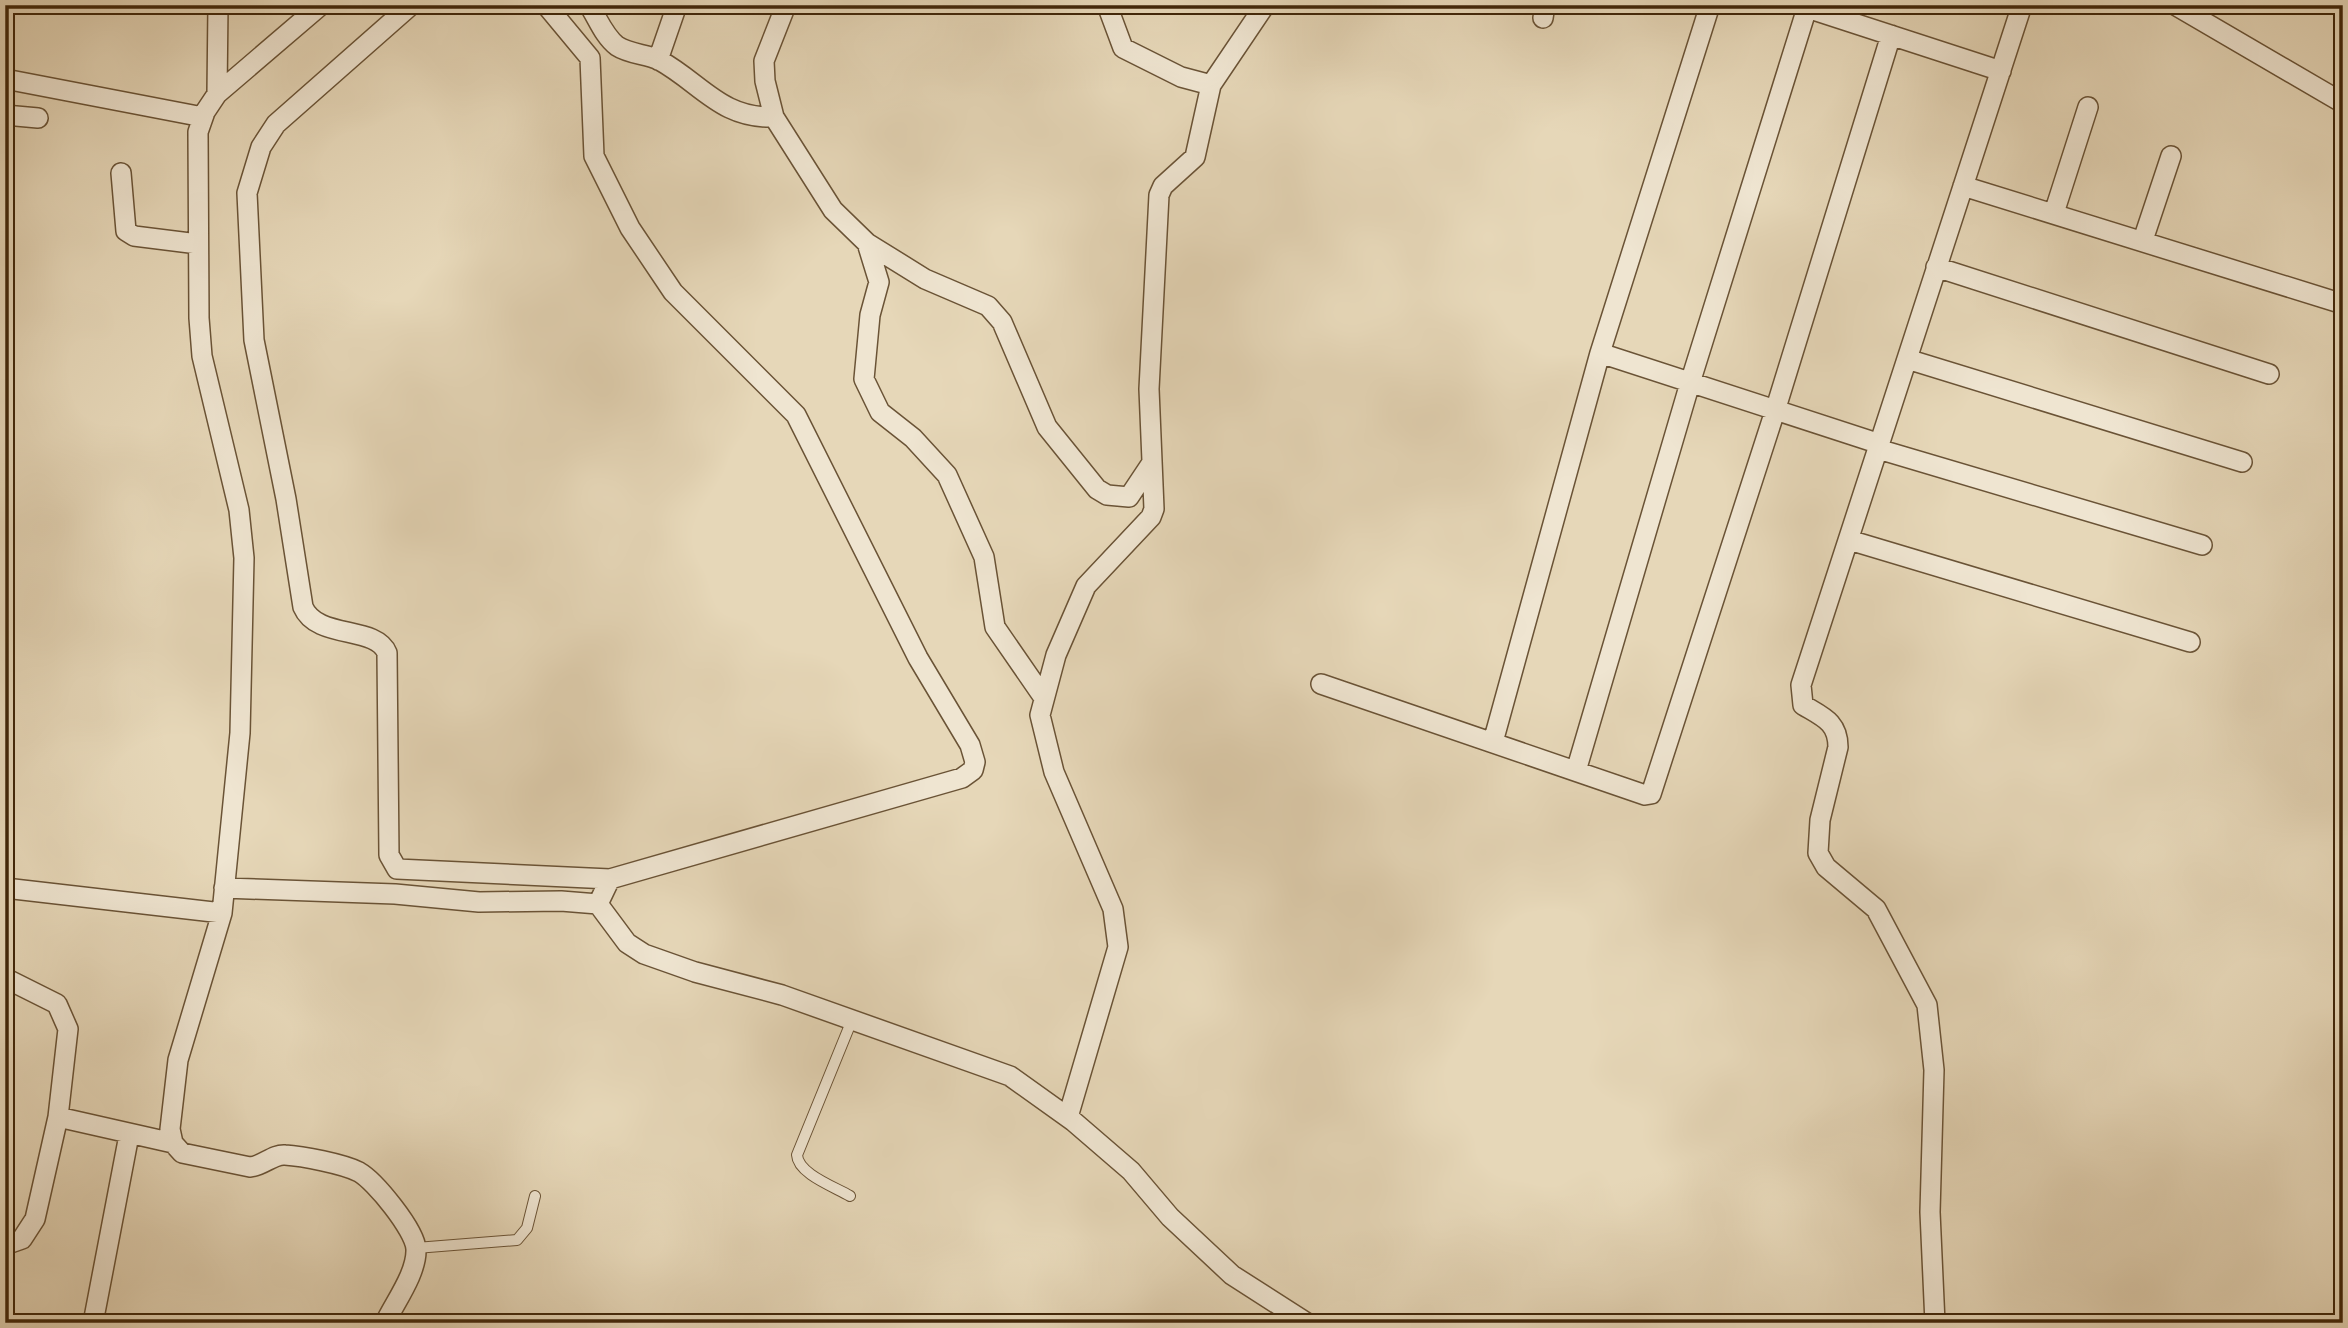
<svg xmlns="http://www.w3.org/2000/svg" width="2348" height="1328" font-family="'IM FELL DW Pica',serif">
<rect width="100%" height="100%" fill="#e6d7b8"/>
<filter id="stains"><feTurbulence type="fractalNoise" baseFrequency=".00286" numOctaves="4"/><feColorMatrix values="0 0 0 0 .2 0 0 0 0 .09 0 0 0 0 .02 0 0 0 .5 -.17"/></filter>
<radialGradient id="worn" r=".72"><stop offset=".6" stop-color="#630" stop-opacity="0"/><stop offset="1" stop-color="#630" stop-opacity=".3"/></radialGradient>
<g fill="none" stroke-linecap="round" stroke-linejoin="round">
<g stroke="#6a5336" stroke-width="12">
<path id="service" d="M850 1196C835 1187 798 1174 797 1155L852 1020
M416 1248 517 1240 527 1228 535 1196"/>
</g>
<g stroke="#6a5336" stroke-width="22">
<path id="minor" d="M321 5 217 94 205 112 198 132 199 318 202 356 239 510 244 558 240 733 222 913 178 1060 170 1129 173 1143 182 1153 250 1167C263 1166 273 1154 285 1155 302 1156 344 1164 359 1172 375 1181 415 1230 416 1249 417 1273 395 1302 385 1323
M411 5 276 124 261 147 247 193 254 340 286 499 303 607C317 640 376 625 387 653L389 855 397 869 610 879
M546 5 590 58 594 156 630 228 673 292 796 415 918 658 970 745 975 762 973 770 962 778 610 879 598 904
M589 5C598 19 604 36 617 46 629 54 646 54 659 60 701 83 721 119 774 117
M786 5 764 61 765 81 774 117 833 210 867 243 925 279 988 306 1002 322 1047 427 1097 489 1107 495 1129 497 1151 464
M1107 5 1123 48 1181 77 1211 85
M1798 5 2001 71
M2175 5 2343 103
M1543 18 1545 5
M658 60 677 5
M5 79 203 117
M217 94 218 5
M5 115 38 118
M121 173 126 231 134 236 198 244
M1963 186 2343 304
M2054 213 2088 107
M2143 240 2171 156
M867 243 879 282 870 315 864 379 880 412 913 438 947 475 984 557 995 627 1044 698
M1936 267 2269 374
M1600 353 1880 444
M1907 359 2242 462
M1878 449 2202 545
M1849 540 2190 642
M1321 684 1645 795 1651 794 1775 411 1891 35
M1493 742 1600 353 1710 5
M1576 771 1690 383 1807 8
M5 888 222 913
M224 888 395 894 479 902 561 901 598 904 627 943 644 954 695 972 782 995 1010 1076 1073 1121 1131 1171 1170 1217 1232 1275 1307 1323
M5 978 57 1004 68 1029 58 1117 35 1219 22 1239 5 1245
M58 1117 173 1143
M1068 1117 1118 947 1113 909 1054 772 1040 715 1056 655 1086 586 1151 517 1154 509 1149 389 1159 195 1163 186 1195 157 1211 85 1265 5
M93 1323 129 1135
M1935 1323 1930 1212 1934 1070 1927 1005 1876 909 1826 867 1818 853 1820 820 1838 747C1838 722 1823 717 1803 705L1801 685 2022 5"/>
</g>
<use href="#service" stroke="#efe5d1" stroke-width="10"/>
<use href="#minor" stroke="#efe5d1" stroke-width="19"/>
</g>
<rect width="2348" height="1328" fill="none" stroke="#e6d7b8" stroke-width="28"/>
<rect x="7" y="7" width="2334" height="1314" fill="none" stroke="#41270a" stroke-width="3.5"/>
<rect x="14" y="14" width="2320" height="1300" fill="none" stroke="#41270a" stroke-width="2"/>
<rect width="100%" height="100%" filter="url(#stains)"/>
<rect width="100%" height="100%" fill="url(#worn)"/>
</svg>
